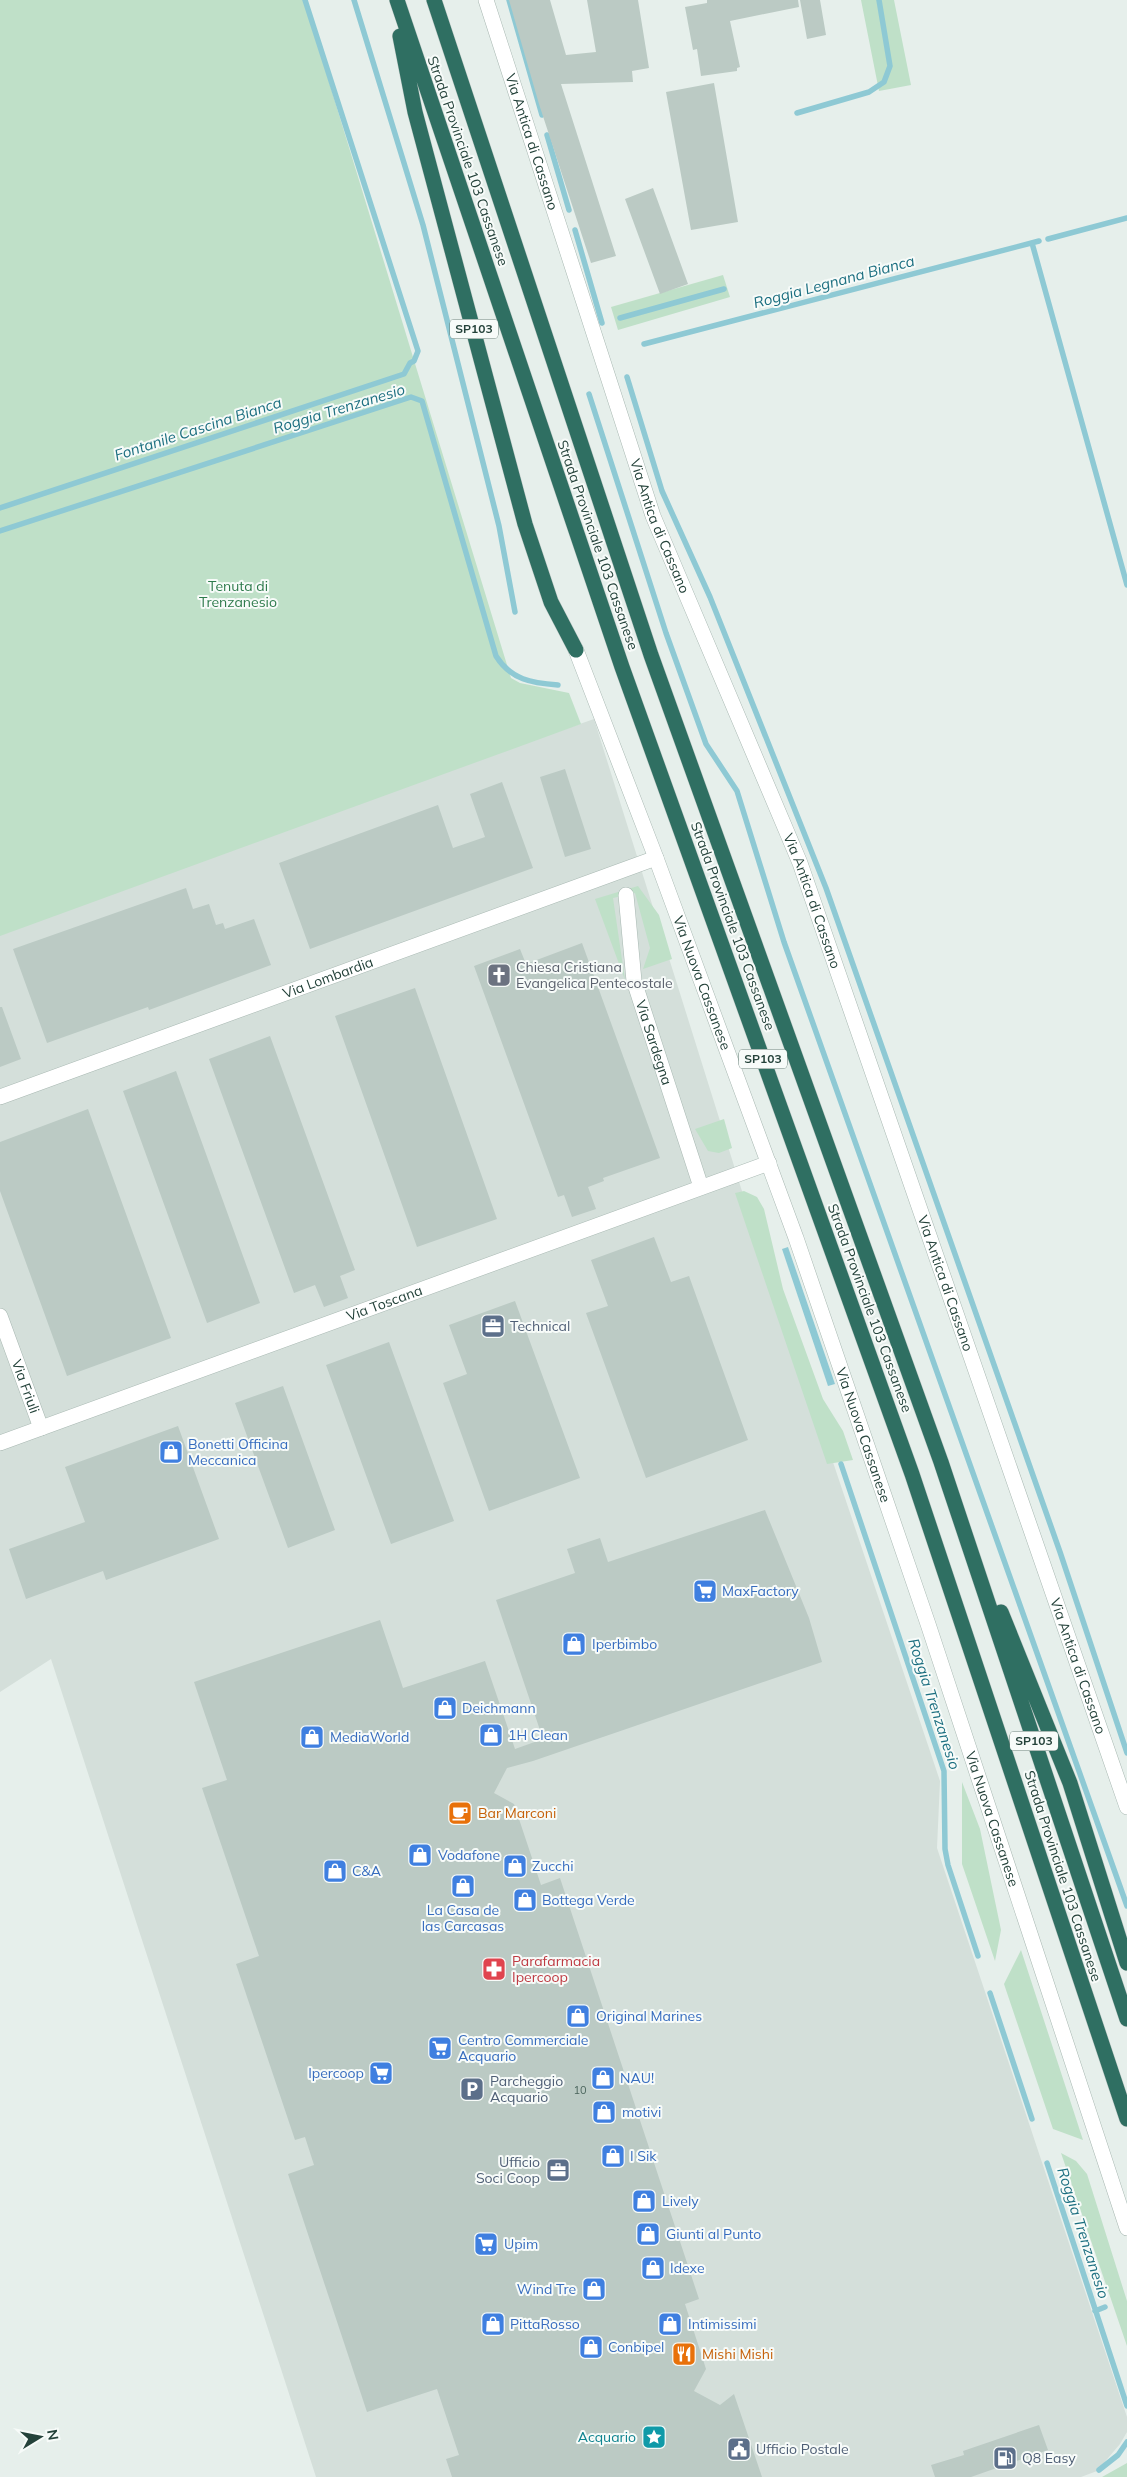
<svg xmlns="http://www.w3.org/2000/svg" width="1127" height="2477" font-family="Mulish,sans-serif">
<rect width="100%" height="100%" fill="#e6efeb"/>
<path fill="#d4dfda" d="M594 719 741 1188 940 1781 937 1848 1127 2417V2432L1120 2444 1097 2471 1081 2477H316L51 1659 0 1692V928Z"/>
<path fill="#bfe0c8" d="M0 0H304L511 678 520 683 569 693 581 724 0 936Z
M861 0H894L911 85 879 91Z
M723 275 730 297 618 330 611 307Z
M638 886 659 915 672 959 643 969 650 948 635 893 613 898 625 980 595 899Z
M724 1119 732 1148 719 1153 708 1151 695 1129Z
M744 1191 757 1197 764 1209 783 1289 823 1399 843 1431 853 1460 827 1464 735 1193Z
M962 1782 980 1829 1001 1930 995 1961 962 1864Z
M1021 1950 1083 2140 1053 2129 1004 1984Z
M1061 2153 1076 2161 1087 2174 1127 2301V2346Z
M1127 2463V2477H1102Z"/>
<path fill="#8ec9d4" d="M788 1247 835 1384 828 1386 782 1249Z"/>
<g fill="none" stroke-linecap="round" stroke-linejoin="round">
<path stroke="#8ec9d4" stroke-width="5.5" d="M354 0 423 225 499 526 515 612
M509 0 542 115
M797 113 869 92 884 82 890 66 879 0
M547 135 569 210
M575 230 602 323
M1048 239 1127 218
M1032 243 1127 585
M620 318 724 289
M644 344 1039 241
M627 377 662 491 710 597 826 888 1060 1552 1127 1753
M589 394 666 633 706 744 737 791 784 942 1127 1906
M0 508 404 374 410 363 414 361 418 351 305 0
M0 531 411 397 422 401 496 656C511 680 532 683 558 685
M841 1464 944 1771 945 1849 948 1865 978 1956
M990 1993 1032 2119
M1047 2163 1127 2406
M1095 2311 1105 2307
M1099 2470 1118 2455 1127 2442"/>
</g>
<path fill="#bbcac4" d="M509 0H550L566 55 596 52 587 0H638L649 68 632 71 633 82 561 84 616 256 591 263 539 104Z
M707 0H798L799 7 730 21 740 67 737 68V71L701 76 697 49 693 50 685 7 707 3Z
M800 0H820L826 35 807 39Z
M714 83 738 222 691 230 666 92Z
M653 188 688 284 660 294 625 199Z
M565 769 591 849 565 857 540 777Z
M502 782 533 868 310 949 279 863 438 805 453 848 485 837 470 794Z
M186 888 193 909 209 904 216 925 223 923 225 929 254 919 271 965 149 1010 148 1007 47 1043 13 949Z
M582 943 660 1158 603 1178 604 1181 588 1187 596 1209 572 1217 564 1195 558 1197 474 966 520 949 526 964Z
M415 988 497 1219 417 1247 335 1016Z
M0 1007H2L21 1059 0 1067Z
M270 1036 355 1270 340 1276 348 1298 324 1307 315 1285 294 1293 209 1059Z
M176 1071 260 1303 207 1323 123 1091Z
M88 1109 171 1338 67 1376 0 1191V1142Z
M654 1237 671 1282 689 1276 748 1440 646 1478 586 1313 608 1306 591 1260Z
M515 1301 580 1478 489 1511 443 1383 467 1374 449 1325Z
M389 1342 454 1521 391 1544 326 1365Z
M283 1386 335 1530 288 1548 235 1403Z
M178 1426 219 1539 106 1580 103 1571 26 1599 9 1549 85 1522 65 1467Z
M765 1510 809 1618 822 1662 533 1761 507 1768 494 1793 514 1804 541 1885 560 1878 699 2299 685 2304 706 2369 694 2391 720 2405 734 2394 762 2477H452L446 2459 459 2455 437 2389 367 2412 288 2174 314 2165 305 2137 295 2140 236 1964 259 1956 202 1788 227 1780 194 1682 380 1620 403 1688 485 1661 515 1749 543 1739 496 1600 575 1573 567 1549 600 1538 608 1562Z
M1039 2425 1048 2450 971 2477H935L931 2465 964 2455 963 2451Z"/>
<g fill="none" stroke-linecap="round" stroke-linejoin="round">
<g stroke="#a8b8b2" stroke-width="16">
<g id="minor">
<path id="s1" d="M486 0 653 516 800 863 1127 1807"/>
<path id="s2" d="M576 650 656 858 796 1238 928 1624 1127 2228"/>
<path id="s3" d="M626 895 634 981 701 1187"/>
<path id="s4" d="M0 1097 656 858"/>
<path id="s5" d="M0 1316 41 1428"/>
<path id="s6" d="M0 1443 769 1163"/>
</g>
</g>
<g stroke="#c2cac8" stroke-width="16">
<path id="highway" d="M397 0 622 667 912 1474 1127 2119
M434 0 651 655 941 1462 1127 2019
M400 36 415 112 525 524 551 602 576 650
M1001 1612 1070 1783 1127 1963"/>
</g>
<use href="#minor" stroke="#fff" stroke-width="15"/>
<use href="#highway" stroke="#2f6f62" stroke-width="15"/>
</g>
<defs>
<g id="church-square" transform="scale(1.25)"><rect x="-9" y="-9" width="18" height="18" rx="4" fill="#6b7280" stroke="#f7fbf9"/><path d="M-1.2-6h2.4v3.5h3.3v2.4h-3.3V6h-2.4V-.1h-3.3v-2.4h3.3Z" fill="#fff"/></g>
<g id="office-square" transform="scale(1.25)"><rect x="-9" y="-9" width="18" height="18" rx="4" fill="#5c6f8a" stroke="#f7fbf9"/><path d="M-6-3h4V-5.5h4V-3h4V5H-6ZM-1-4.5V-3h2v-1.5ZM-6 0V1H6V0Z" fill="#fff"/></g>
<g id="shop-square" transform="scale(1.25)"><rect x="-9" y="-9" width="18" height="18" rx="4" fill="#3f7fe0" stroke="#f7fbf9"/><path d="M-5-2.5h2.3a2.7 3.5 0 0 1 5.4 0H5L5.5 6h-11ZM-1.5-2.5h3a1.5 2.3 0 0 0-3 0Z" fill="#fff"/></g>
<g id="supermarket-square" transform="scale(1.25)"><rect x="-9" y="-9" width="18" height="18" rx="4" fill="#3f7fe0" stroke="#f7fbf9"/><path d="M-6-5.5h2.5l.6 2H6L4.5 2H-2.5L-4.4-4H-6ZM-1.5 3.2a1.3 1.3 0 1 0 .1 0ZM3 3.2a1.3 1.3 0 1 0 .1 0Z" fill="#fff"/></g>
<g id="cafe-square" transform="scale(1.25)"><rect x="-9" y="-9" width="18" height="18" rx="4" fill="#e8710a" stroke="#f7fbf9"/><path d="M-5.5-4.5H6V0H3Q3 3.5 0 3.5H-2.5Q-5.5 3.5-5.5 0ZM3-3.2v2h1.7v-2ZM-6 4.5H4V6H-6Z" fill="#fff"/></g>
<g id="pharmacy-square" transform="scale(1.25)"><rect x="-9" y="-9" width="18" height="18" rx="4" fill="#e0444e" stroke="#f7fbf9"/><path d="M-2-6h4v4h4v4h-4v4h-4v-4h-4v-4h4Z" fill="#fff"/></g>
<g id="parking-square" transform="scale(1.25)"><rect x="-9" y="-9" width="18" height="18" rx="4" fill="#5c6f8a" stroke="#f7fbf9"/><path d="M-3.5-5.5H1a3.5 3.5 0 0 1 0 7H-1V5.5H-3.5ZM-1-3.4V-.6H.8a1.4 1.4 0 0 0 0-2.8Z" fill="#fff"/></g>
<g id="restaurant-square" transform="scale(1.25)"><rect x="-9" y="-9" width="18" height="18" rx="4" fill="#e8710a" stroke="#f7fbf9"/><path d="M-5-6h1v4h1v-4h1v4h1v-4h1v5L-1.5 .5V6h-2V.5L-5-1ZM5-6V6H3V1.5H1.5Q1.5-4 5-6Z" fill="#fff"/></g>
<g id="sight-square" transform="scale(1.25)"><rect x="-9" y="-9" width="18" height="18" rx="4" fill="#0f9aa8" stroke="#f7fbf9"/><path d="M0-6L1.8-2.2L6-1.7L2.9 1.2L3.7 5.4L0 3.3L-3.7 5.4L-2.9 1.2L-6-1.7L-1.8-2.2Z" fill="#fff"/></g>
<g id="civic-square" transform="scale(1.25)"><rect x="-9" y="-9" width="18" height="18" rx="4" fill="#5c6f8a" stroke="#f7fbf9"/><path d="M-.6-6.5H3V-4.5H.6V-3L4-1V1h2V6H-6V1h2V-1L-.6-3ZM-1.2 2.5V6h2.4V2.5Z" fill="#fff"/></g>
<g id="fuel-square" transform="scale(1.25)"><rect x="-9" y="-9" width="18" height="18" rx="4" fill="#5c6f8a" stroke="#f7fbf9"/><path d="M-5.5-6h7V0h2V4h1.3V-2.5L3-4.5l.8-.8L6-3V5H2.5V1h-1V6h-7ZM-4.2-4.7v3.2H.2V-4.7Z" fill="#fff"/></g>
</defs>
<g fill-rule="evenodd">
<use href="#church-square" x="499" y="975"/>
<use href="#office-square" x="493" y="1326"/>
<use href="#shop-square" x="171" y="1452"/>
<use href="#supermarket-square" x="705" y="1591"/>
<use href="#shop-square" x="574" y="1644"/>
<use href="#shop-square" x="445" y="1708"/>
<use href="#shop-square" x="491" y="1735"/>
<use href="#shop-square" x="312" y="1737"/>
<use href="#cafe-square" x="460" y="1813"/>
<use href="#shop-square" x="420" y="1855"/>
<use href="#shop-square" x="515" y="1866"/>
<use href="#shop-square" x="335" y="1871"/>
<use href="#shop-square" x="463" y="1886"/>
<use href="#shop-square" x="525" y="1900"/>
<use href="#pharmacy-square" x="494" y="1969"/>
<use href="#shop-square" x="578" y="2016"/>
<use href="#supermarket-square" x="440" y="2048"/>
<use href="#supermarket-square" x="381" y="2073"/>
<use href="#shop-square" x="603" y="2078"/>
<use href="#parking-square" x="472" y="2089"/>
<use href="#shop-square" x="604" y="2112"/>
<use href="#shop-square" x="613" y="2156"/>
<use href="#office-square" x="558" y="2170"/>
<use href="#shop-square" x="644" y="2201"/>
<use href="#shop-square" x="648" y="2234"/>
<use href="#supermarket-square" x="486" y="2244"/>
<use href="#shop-square" x="653" y="2268"/>
<use href="#shop-square" x="594" y="2289"/>
<use href="#shop-square" x="493" y="2324"/>
<use href="#shop-square" x="670" y="2324"/>
<use href="#shop-square" x="591" y="2347"/>
<use href="#restaurant-square" x="684" y="2354"/>
<use href="#sight-square" x="654" y="2437"/>
<use href="#civic-square" x="739" y="2449"/>
<use href="#fuel-square" x="1005" y="2458"/>
</g>
<g text-anchor="middle" stroke-width="4" stroke-linejoin="round" paint-order="stroke">
<g font-size="11" fill="#4a645c">
<text x="580" y="2094">10</text>
</g>
<g fill="#f7fbf9" stroke="#637a73" stroke-width="1">
<rect x="450" y="319.5" width="48" height="19" rx="4"/>
<rect x="739" y="1049.5" width="48" height="19" rx="4"/>
<rect x="1010" y="1731.5" width="48" height="19" rx="4"/>
</g>
<g font-size="12" font-weight="bold" fill="#24423a">
<text x="474" y="333">SP103</text>
<text x="763" y="1063">SP103</text>
<text x="1034" y="1745">SP103</text>
</g>
<g font-size="14" fill="#24423a" stroke="#f7fbf9">
<text dy="5" stroke="none"><textPath href="#s1" startOffset="149">Via Antica di Cassano</textPath></text>
<text transform="translate(468 161) rotate(71)" y="5">Strada Provinciale 103 Cassanese</text>
<text dy="5" stroke="none"><textPath href="#s1" startOffset="554">Via Antica di Cassano</textPath></text>
<text transform="translate(598 545) rotate(71)" y="5">Strada Provinciale 103 Cassanese</text>
<text dy="5" stroke="none"><textPath href="#s1" startOffset="959">Via Antica di Cassano</textPath></text>
<text transform="translate(733 926) rotate(70)" y="5">Strada Provinciale 103 Cassanese</text>
<text dy="5" stroke="none"><textPath href="#s4" startOffset="349">Via Lombardia</textPath></text>
<text dy="5" stroke="none"><textPath href="#s2" startOffset="356">Via Nuova Cassanese</textPath></text>
<text dy="5" stroke="none"><textPath href="#s3" startOffset="151">Via Sardegna</textPath></text>
<text dy="5" stroke="none"><textPath href="#s1" startOffset="1364">Via Antica di Cassano</textPath></text>
<text dy="5" stroke="none"><textPath href="#s6" startOffset="409">Via Toscana</textPath></text>
<text transform="translate(870 1308) rotate(70)" y="5">Strada Provinciale 103 Cassanese</text>
<text dy="5" stroke="none"><textPath href="#s5" startOffset="75">Via Friuli</textPath></text>
<text dy="5" stroke="none"><textPath href="#s2" startOffset="836">Via Nuova Cassanese</textPath></text>
<text dy="5" stroke="none"><textPath href="#s1" startOffset="1769">Via Antica di Cassano</textPath></text>
<text dy="5" stroke="none"><textPath href="#s2" startOffset="1241">Via Nuova Cassanese</textPath></text>
<text transform="translate(1063 1876) rotate(72)" y="5">Strada Provinciale 103 Cassanese</text>
</g>
<g font-size="14" fill="#2d7a4b" stroke="#f7fbf9">
<text x="238" y="591">Tenuta di<tspan x="238" dy="16">Trenzanesio</tspan></text>
</g>
<g font-size="14" fill="#5b616d" stroke="#f7fbf9" text-anchor="start">
<text x="516" y="972">Chiesa Cristiana<tspan x="516" dy="16">Evangelica Pentecostale</tspan></text>
</g>
<g font-size="14" fill="#4e5e75" stroke="#f7fbf9" text-anchor="start">
<text x="510" y="1331">Technical</text>
<text x="490" y="2086">Parcheggio<tspan x="490" dy="16">Acquario</tspan></text>
<text x="540" y="2167" text-anchor="end">Ufficio<tspan x="540" dy="16">Soci Coop</tspan></text>
<text x="756" y="2454">Ufficio Postale</text>
<text x="1022" y="2463">Q8 Easy</text>
</g>
<g font-size="14" fill="#366cbe" stroke="#f7fbf9" text-anchor="start">
<text x="188" y="1449">Bonetti Officina<tspan x="188" dy="16">Meccanica</tspan></text>
<text x="722" y="1596">MaxFactory</text>
<text x="592" y="1649">Iperbimbo</text>
<text x="462" y="1713">Deichmann</text>
<text x="508" y="1740">1H Clean</text>
<text x="330" y="1742">MediaWorld</text>
<text x="438" y="1860">Vodafone</text>
<text x="532" y="1871">Zucchi</text>
<text x="352" y="1876">C&amp;A</text>
<text x="542" y="1905">Bottega Verde</text>
<text x="463" y="1915" text-anchor="middle">La Casa de<tspan x="463" dy="16">las Carcasas</tspan></text>
<text x="596" y="2021">Original Marines</text>
<text x="458" y="2045">Centro Commerciale<tspan x="458" dy="16">Acquario</tspan></text>
<text x="364" y="2078" text-anchor="end">Ipercoop</text>
<text x="620" y="2083">NAU!</text>
<text x="622" y="2117">motivi</text>
<text x="630" y="2161">I Sik</text>
<text x="662" y="2206">Lively</text>
<text x="666" y="2239">Giunti al Punto</text>
<text x="504" y="2249">Upim</text>
<text x="670" y="2273">Idexe</text>
<text x="576" y="2294" text-anchor="end">Wind Tre</text>
<text x="510" y="2329">PittaRosso</text>
<text x="688" y="2329">Intimissimi</text>
<text x="608" y="2352">Conbipel</text>
</g>
<g font-size="14" fill="#c56008" stroke="#f7fbf9" text-anchor="start">
<text x="478" y="1818">Bar Marconi</text>
<text x="702" y="2359">Mishi Mishi</text>
</g>
<g font-size="14" fill="#be3a42" stroke="#f7fbf9" text-anchor="start">
<text x="512" y="1966">Parafarmacia<tspan x="512" dy="16">Ipercoop</tspan></text>
</g>
<g font-size="14" fill="#0d838f" stroke="#f7fbf9" text-anchor="end">
<text x="636" y="2442">Acquario</text>
</g>
<g font-size="15" font-style="italic" fill="#1c6f80" stroke="#f7fbf9">
<text transform="translate(834 282) rotate(-15)" y="5">Roggia Legnana Bianca</text>
<text transform="translate(339 409) rotate(-17)" y="5">Roggia Trenzanesio</text>
<text transform="translate(198 429) rotate(-18)" y="5">Fontanile Cascina Bianca</text>
<text transform="translate(934 1704) rotate(72)" y="5">Roggia Trenzanesio</text>
<text transform="translate(1083 2233) rotate(72)" y="5">Roggia Trenzanesio</text>
</g>
</g>
<g transform="translate(40 2437) rotate(80)" stroke="#f7fbf9" stroke-width="4" paint-order="stroke">
<path d="M0-4L9 19L0 12L-9 19Z" fill="#24423a"/>
<text y="-8" font-size="14" font-weight="bold" text-anchor="middle" fill="#24423a">N</text>
</g>
</svg>
